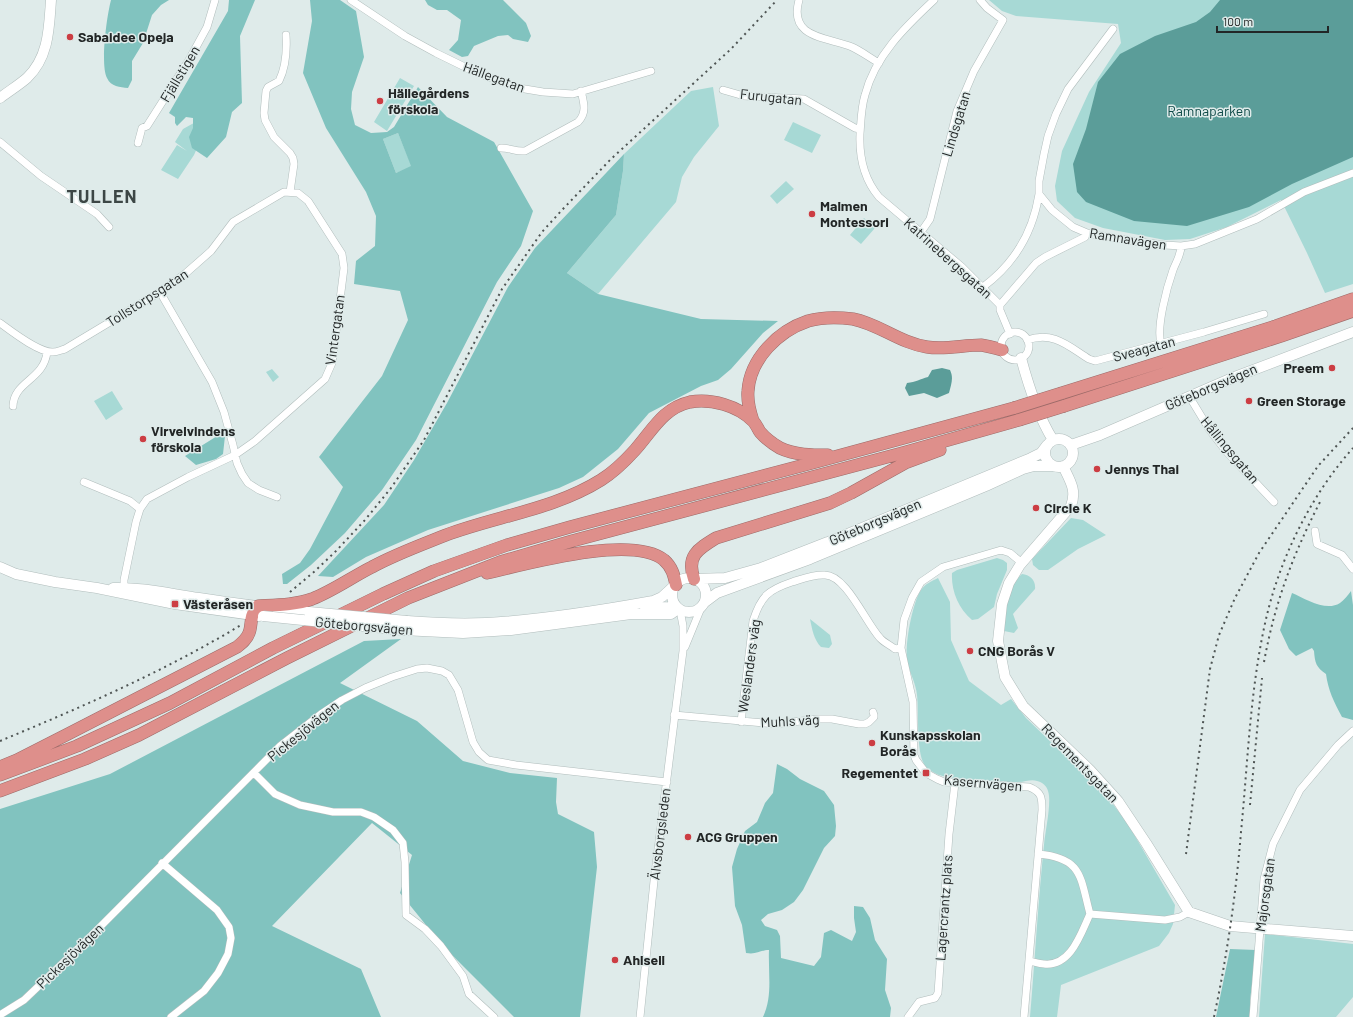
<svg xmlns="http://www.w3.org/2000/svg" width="1353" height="1017" font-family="Barlow,sans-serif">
<rect width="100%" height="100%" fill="#dfebea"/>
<path fill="#a7d9d5" d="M989 0H1353V284L1325 293 1307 253 1281 200 1227 227 1190 239 1165 240 1103 228 1075 218 1057 201 1055 186 1062 151 1089 92 1121 43 1118 24 1016 16 1002 11Z
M400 78 414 86 387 131 374 122Z
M713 87 719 126 694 157 682 177 676 202 598 294 567 273 616 215 623 171 624 154 691 91Z
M201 119 202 137 194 155 178 179 161 170 177 145 187 151 175 142 183 129Z
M793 122 821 135 812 153 784 140Z
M398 133 412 167 396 173 383 139Z
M786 181 794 189 777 204 770 196Z
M864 218 875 228 861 244 850 235Z
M272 369 279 377 273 382 266 372Z
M112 391 123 409 106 420 94 401Z
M1071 518 1083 520 1106 535 1078 549 1048 570H1039L1033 565 1032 559Z
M997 558 1003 560 1007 563V570L997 594 994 607 978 619 972 620C958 608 951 590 952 573L957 570Z
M1022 574C1030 575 1036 580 1035 589L1013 614 1018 628 1014 633 1004 631C1006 613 1007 586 1022 574Z
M938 578 950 602 951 640 969 681 1001 705 1011 699 1026 718 1106 795 1128 824 1175 905 1173 924 1169 933 1159 946 1061 985 1057 1017H1030C1035 960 1038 902 1044 845 1045 832 1052 802 1048 791 1047 786 1042 782 1037 781 1031 779 1025 782 1019 782 1003 783 945 781 933 772 930 770 925 767 924 764 916 750 919 712 917 695 916 683 909 672 907 660 905 644 912 604 921 590 925 584 932 581 938 578Z
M810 619 830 635 832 644 829 648 821 647C814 640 812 629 810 619Z
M1265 934 1353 944V997L1336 1017H1259Z"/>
<path fill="#81c3bf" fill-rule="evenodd" d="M111 0H169L161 5 152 15 143 43 132 61V80L128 88C120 87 111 87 107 78 100 64 107 15 111 0Z
M229 0H255L240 36 242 103 232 112 226 137 207 158 192 148 189 137 193 128V118L186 117 177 126 175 123V117L169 113 228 11Z
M310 0H340L356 11 364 57 352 92 351 109 355 125 371 133 387 132 394 127 418 87 447 117 494 142 533 211 521 246 497 282 416 440 382 490 345 533 311 565 287 584H283L282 574 300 563 310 549 343 487 319 457 382 376 408 320 400 291 354 284 356 261 375 246 376 216 366 192 326 128 303 73 312 21ZM398 133 411 166 396 173 383 139Z
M425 0H503L526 23 531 36 528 42 513 39 508 35 498 36 474 46 468 56 462 57 449 50 458 40 461 20 447 10H437L428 5Z
M624 154 623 171 616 215 567 273 598 294 701 319 778 321 763 333 731 369 718 380 701 386 649 413 618 449 583 477 559 488 428 530 366 557 333 577 318 576 384 505 414 460 447 403 508 287 535 248Z
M222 433 225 436 223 454 216 459 196 465 185 456Z
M1351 591 1353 605V720L1342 717C1334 702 1328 690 1326 674 1316 667 1315 663 1314 651L1312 648 1296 656 1289 649 1280 630 1292 593C1306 599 1326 612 1340 603 1344 600 1348 595 1351 591Z
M401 639 340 683 417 721 463 761 510 773 557 778 556 802 558 814 594 832 597 867 580 1017H514L443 946 400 893 412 855 372 823 272 926 361 969 381 1017H0V809L110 774 364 641Z
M777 764 787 769 800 779 824 791 834 805 836 826 835 836 824 848 803 890 794 902 782 910 768 914 761 920 765 926 777 930 780 936 781 958 814 966 821 957 824 933 831 930 852 941 856 932 854 918V906L863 907 870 918 875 940 887 959 885 990 891 1008 890 1017H763C773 996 768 973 769 950 760 950 757 955 746 953L742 925 735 906 732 867 737 849 745 831 757 822 765 803 773 793Z
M1230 949 1256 950 1250 1001 1252 1017H1216Z"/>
<path fill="#5b9d99" d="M1220 0H1353V157L1292 184 1249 207 1187 226 1134 221 1086 202 1077 192 1073 164 1086 129 1098 82 1120 54 1155 36 1196 22 1210 12Z
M942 368 950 370C954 378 951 385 949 393L937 398 924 393 909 396 905 388 907 383C916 382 920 379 928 377L932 370Z"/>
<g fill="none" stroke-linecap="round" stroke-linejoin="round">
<g stroke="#b1bdbc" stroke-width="8">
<path id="street" d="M351 0 405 36 436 53 475 72 519 88 543 92 573 94 651 71
M799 0C788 39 828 37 852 47 861 51 870 58 879 63
M934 0C905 27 875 56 865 95 861 108 861 121 860 134 859 157 864 179 879 197L962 267 1000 305V310L1010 334
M1113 29 1068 89 1056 114 1048 136 1044 154 1039 181V194L1052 210 1073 227 1087 233 1132 241 1165 245 1181 246 1195 244 1257 219 1304 192 1353 173
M286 35C287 51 286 67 279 81L268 87 266 91 264 113 265 120 274 137 290 153 293 158 294 164 290 192
M723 90 744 96 804 99 855 128 860 129
M0 142 41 176 97 214 109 227
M138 143 142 128 147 126 189 60 207 27 215 0
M501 148C511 148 515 152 525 151L578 122C587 113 584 103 581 91
M921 232 930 219 957 111 974 71 1003 20 987 8 980 0
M983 287C1014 264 1033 232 1039 194
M160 292 212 382 224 412 233 445 237 463 242 474 248 483 259 490 277 497
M1000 305 1036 263 1045 257 1085 237 1087 233
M0 323C11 331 39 353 53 352 57 352 61 350 65 349L160 292 186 273 211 251 233 222 284 192 298 193 308 201 342 254 344 268 332 363 325 379 255 441 235 455 188 477 147 499 140 509 136 522 124 580V587
M1001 346a14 14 0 1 1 28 0a14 14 0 1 1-28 0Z
M1027 340C1054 331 1068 346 1089 359L1095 361 1204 332 1264 314
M1161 344C1156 327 1167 287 1173 270 1176 262 1181 255 1181 246
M1189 396 1209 429 1226 451 1274 502
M13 406C14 381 44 380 47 352
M84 482 130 501 140 509
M1315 531 1317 544 1342 555 1353 569
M1022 563 1010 553 1001 550 943 567 921 582 912 598 904 620 901 648 913 702 914 755 916 760 926 773 937 779 944 782 1029 787C1042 792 1042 798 1042 810L1024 1017
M685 647 701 608
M674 715 775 724 818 719H832L859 724H865L869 722 874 717V715L873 712
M741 722 753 621C761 596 768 590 792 582 802 579 814 574 825 575 846 575 866 623 880 638 883 642 890 645 895 649L901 648
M254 773 275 794 300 805 333 812H361L374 817 393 830 403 843 405 862 406 915 425 929 441 946 463 976 469 994 494 1017
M162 863 217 910 229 927 231 938 228 954 218 973 204 991 171 1017
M1090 914 1165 920 1180 917 1189 912
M1029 961C1034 962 1039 964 1044 964 1071 967 1081 933 1090 914 1080 877 1083 858 1038 854
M0 1015 24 1000 88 939 280 746 321 714 342 700 365 688 392 677 417 669 427 668 442 671 449 675 458 690 473 742 479 752 488 760 516 765 667 782
M640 1017 654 881 683 651V626L680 610
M908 1017 919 1002 935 998 938 993 949 834 955 783
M1253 1017 1264 879 1273 844 1300 790 1338 745 1353 731"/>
</g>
<g stroke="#b1bdbc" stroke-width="11">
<path id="secondary" d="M0 98C9 91 19 85 27 78 49 57 49 28 51 0
M1021 358C1028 384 1039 418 1053 440
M1045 453a14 14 0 1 1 28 0a14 14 0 1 1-28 0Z
M1071 445 1100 435 1232 378 1353 332
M1063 466C1070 481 1077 490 1071 506L1020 565 1009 583 1002 604 998 641 1005 677 1023 706 1090 770 1118 801 1146 843 1189 912 1230 926 1353 936
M0 567 16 574 55 582 97 588 175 604 259 616
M672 595a17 17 0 1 1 34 0a17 17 0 1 1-34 0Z
M695 579 725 578 761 568 828 542 1031 458 1041 453 1047 445
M113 588C142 587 170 594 199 598 236 604 272 608 309 612
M705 602 717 593 810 559 986 486 1023 469 1034 466H1054
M645 610C656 606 666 606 678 609
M407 621C433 623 460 624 486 623 542 620 598 611 653 601L662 597 674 586
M402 630 463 633 511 630 631 614H671L678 609"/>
</g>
<g stroke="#9c6a68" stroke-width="13">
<path id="highway" d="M1062 393 1276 326 1353 299
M1064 406 1281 336 1353 311
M753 421C750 412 747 402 748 391 750 359 778 331 808 321 822 317 838 317 853 319 879 324 900 343 927 347 945 350 963 345 981 345 988 346 995 348 1002 350
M487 573C526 564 632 534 664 560 672 567 674 575 676 585
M694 579C686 556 698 549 716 538L830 503 851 493 905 463 940 450
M258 606C276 605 295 605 312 599 333 591 352 577 372 567 396 554 421 545 446 535 497 516 555 509 601 480 614 472 625 461 635 450 652 431 663 408 690 402 711 398 738 406 753 421 756 424 758 429 760 432 766 439 773 444 780 448 795 455 812 455 828 455
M0 767 17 760 68 734 237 647C242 643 247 639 249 633 252 626 250 615 255 611 259 608 264 609 268 609
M0 775 77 746 170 703 273 648 383 594 434 571 507 545 570 527 812 463 1014 408
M0 791 85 759 139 735 287 658 408 598 500 562 572 541 906 452 1019 420"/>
</g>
<use href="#street" stroke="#fff" stroke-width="7"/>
<use href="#secondary" stroke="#fff" stroke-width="10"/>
<use href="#highway" stroke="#de8f8b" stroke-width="12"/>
<path stroke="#4f5554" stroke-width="2" stroke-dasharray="2 4" stroke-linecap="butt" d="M290 592 315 571 336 551 365 520 391 488 424 440 502 289 542 232 562 210 611 159 731 49 777 0
M1264 662C1275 602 1292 557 1320 502
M0 741C82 707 165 671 241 625
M1250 805 1262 678
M1186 854 1210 669 1219 635 1235 598 1259 553 1318 466 1353 428
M1214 1017C1227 956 1236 894 1241 832 1248 761 1250 689 1266 619 1280 558 1311 495 1353 448"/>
<g stroke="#b1bdbc" stroke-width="11" stroke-linecap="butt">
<path id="secondary-bridge" d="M309 612 407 621
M263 616 402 630"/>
</g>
<g stroke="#9c6a68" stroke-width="13" stroke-linecap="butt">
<path id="highway-bridge" d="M1014 408 1062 393
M1019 420 1064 406"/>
</g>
<use href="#secondary-bridge" stroke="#fff" stroke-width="10"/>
<use href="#highway-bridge" stroke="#de8f8b" stroke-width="12"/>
</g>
<g fill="#cc3d43" stroke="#dfebea" stroke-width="1.5">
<circle cx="70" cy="37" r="4"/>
<circle cx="380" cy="101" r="4"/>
<circle cx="812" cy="214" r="4"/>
<circle cx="1332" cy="368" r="4"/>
<circle cx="1249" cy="401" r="4"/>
<circle cx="143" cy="439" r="4"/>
<circle cx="1097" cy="469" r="4"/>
<circle cx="1036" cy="508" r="4"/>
<rect x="171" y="600" width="8" height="8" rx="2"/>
<circle cx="970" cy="651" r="4"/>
<circle cx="872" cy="743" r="4"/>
<rect x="922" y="769" width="8" height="8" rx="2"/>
<circle cx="688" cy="837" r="4"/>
<circle cx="615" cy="960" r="4"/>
</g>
<g text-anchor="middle" stroke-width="3" stroke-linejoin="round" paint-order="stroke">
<g font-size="14" font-weight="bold" fill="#222626" stroke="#dfebea" text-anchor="start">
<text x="78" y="42">Sabaidee Opeja</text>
<text x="388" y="98">Hällegårdens<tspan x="388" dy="16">förskola</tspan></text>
<text x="820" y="211">Malmen<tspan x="820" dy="16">Montessori</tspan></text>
<text x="1324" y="373" text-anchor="end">Preem</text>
<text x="1257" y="406">Green Storage</text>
<text x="151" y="436">Virvelvindens<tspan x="151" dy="16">förskola</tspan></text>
<text x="1105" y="474">Jennys Thai</text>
<text x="1044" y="513">Circle K</text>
<text x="183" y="609">Västeråsen</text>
<text x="978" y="656">CNG Borås V</text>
<text x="880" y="740">Kunskapsskolan<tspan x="880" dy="16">Borås</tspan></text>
<text x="918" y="778" text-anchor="end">Regementet</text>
<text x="696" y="842">ACG Gruppen</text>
<text x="623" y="965">Ahlsell</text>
</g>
<g font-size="14" fill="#222626" stroke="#dfebea">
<text transform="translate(180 74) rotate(-59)" y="5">Fjällstigen</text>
<text transform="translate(494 77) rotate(20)" y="5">Hällegatan</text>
<text transform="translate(771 97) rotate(6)" y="5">Furugatan</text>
<text transform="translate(956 124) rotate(-73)" y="5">Lindsgatan</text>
<text transform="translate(1128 239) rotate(9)" y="5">Ramnavägen</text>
<text transform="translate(948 258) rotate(42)" y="5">Katrinebergsgatan</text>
<text transform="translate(147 298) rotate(-33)" y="5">Tollstorpsgatan</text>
<text transform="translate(335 330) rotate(-82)" y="5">Vintergatan</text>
<text transform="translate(1144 349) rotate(-15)" y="5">Sveagatan</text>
<text transform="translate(1211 387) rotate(-23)" y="5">Göteborgsvägen</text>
<text transform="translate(1230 450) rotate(50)" y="5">Hållingsgatan</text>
<text transform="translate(875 522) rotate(-23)" y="5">Göteborgsvägen</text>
<text transform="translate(364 626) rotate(5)" y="5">Göteborgsvägen</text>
<text transform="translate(749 666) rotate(-82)" y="5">Weslanders väg</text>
<text transform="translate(790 721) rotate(-3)" y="5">Muhls väg</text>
<text transform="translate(303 731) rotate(-39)" y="5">Pickesjövägen</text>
<text transform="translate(1080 763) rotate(46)" y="5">Regementsgatan</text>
<text transform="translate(983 783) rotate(5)" y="5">Kasernvägen</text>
<text transform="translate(660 834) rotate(-83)" y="5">Älvsborgsleden</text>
<text transform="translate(1265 895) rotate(-82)" y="5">Majorsgatan</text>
<text transform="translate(944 908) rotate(-86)" y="5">Lagercrantz plats</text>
<text transform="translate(70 956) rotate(-44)" y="5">Pickesjövägen</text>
</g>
<g font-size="14" fill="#0e4a48" stroke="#dfebea">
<text x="1209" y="116">Ramnaparken</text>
</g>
<g font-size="18" font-weight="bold" letter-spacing="1" fill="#3d4746" stroke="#dfebea">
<text x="102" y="203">TULLEN</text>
</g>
</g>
<path d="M1217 26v6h111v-6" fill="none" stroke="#222626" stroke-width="2"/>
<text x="1223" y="26" font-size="12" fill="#222626" stroke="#dfebea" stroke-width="3" paint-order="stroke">100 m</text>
</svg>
